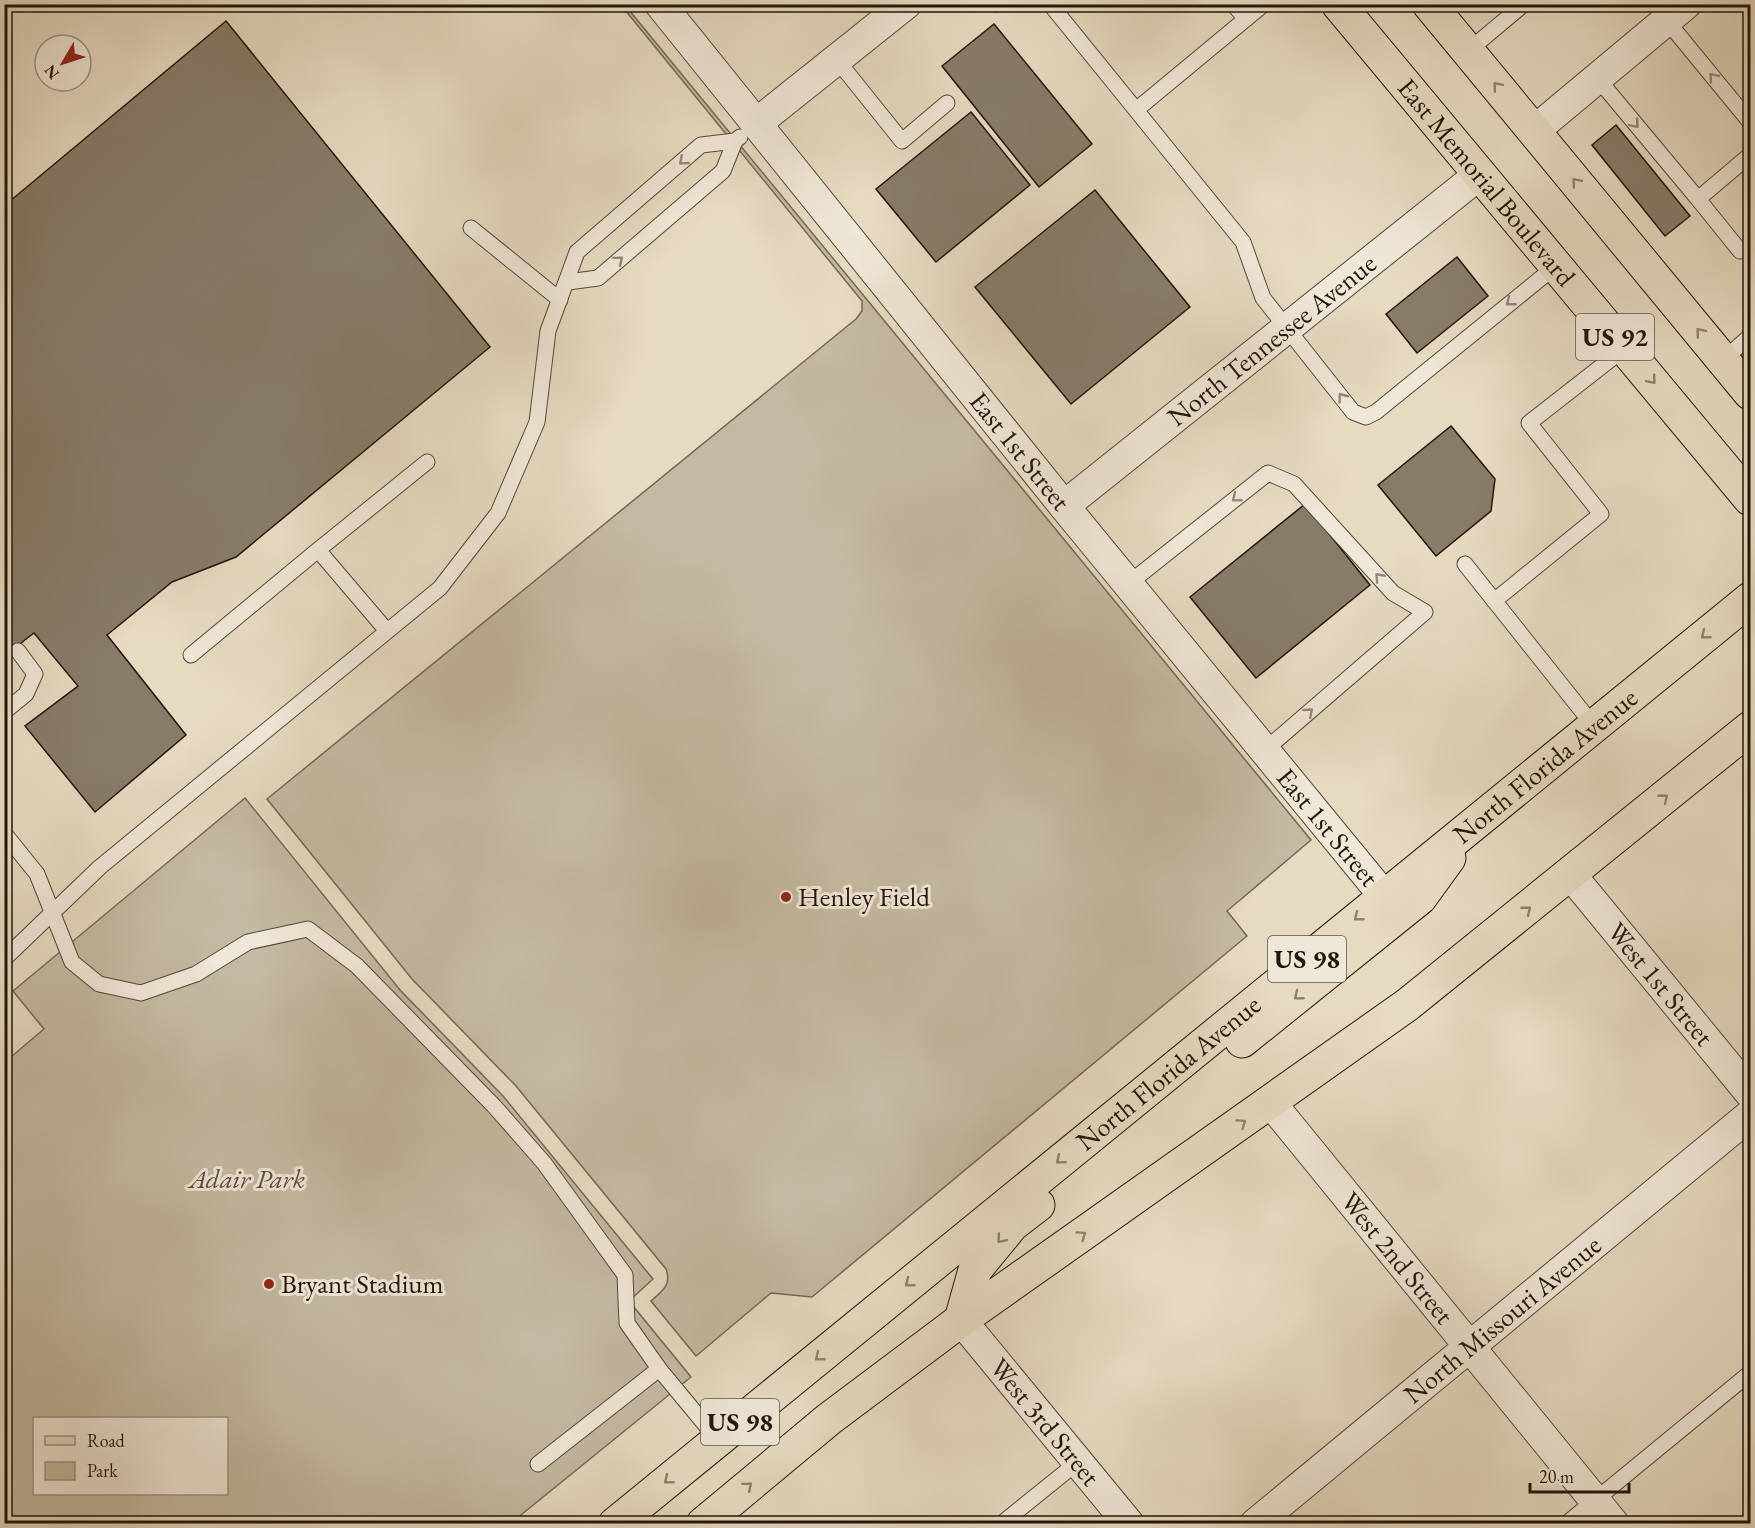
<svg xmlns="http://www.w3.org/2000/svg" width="1755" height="1528" font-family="'EB Garamond',serif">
<rect width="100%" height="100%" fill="#e6dac1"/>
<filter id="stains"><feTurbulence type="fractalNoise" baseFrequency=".00333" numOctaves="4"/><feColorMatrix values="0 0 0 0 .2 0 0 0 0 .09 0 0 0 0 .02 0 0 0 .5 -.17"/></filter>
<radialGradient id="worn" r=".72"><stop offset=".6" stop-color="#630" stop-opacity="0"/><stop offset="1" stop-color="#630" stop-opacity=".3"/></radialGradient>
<path fill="#c4b9a2" stroke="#726856" stroke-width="1.5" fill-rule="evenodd" d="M624 4 1311 840 1227 911 1247 936 812 1297 771 1293 696 1356 651 1301C662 1291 672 1285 666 1269L516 1086 412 979 267 799 856 319 862 311V301L621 5Z
M245 798 400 990 503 1096 653 1279 629 1301 691 1377 511 1523 5 1524V1062L44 1029 13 991ZM34 1418H226V1494H34Z"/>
<path fill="#877c6a" stroke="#20160b" stroke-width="1.5" d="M226 21 490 347 236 557 172 582 107 635 186 735 95 812 25 726 78 686 34 633 4 656V206Z
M994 24 1092 144 1039 187 942 66Z
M971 112 1030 185 936 262 876 189Z
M1616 125 1690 216 1665 236 1592 145Z
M1095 190 1190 307 1071 404 975 287Z
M1457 257 1488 296 1417 353 1386 314Z
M1451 426 1495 479 1491 511 1436 556 1378 485Z
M1305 504 1370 585 1256 678 1190 597Z"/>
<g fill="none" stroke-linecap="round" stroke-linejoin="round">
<g stroke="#524738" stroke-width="17">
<path id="lane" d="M995 4H997
M1050 4 1243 242 1263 298 1353 412 1366 417 1376 412 1556 266
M1233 4 1246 19
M1667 21 1750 122
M1468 51 1524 4
M837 60 902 141 947 103
M1598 79 1698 199 1750 155
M1136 110 1264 4
M1698 199 1740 251
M471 228 560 300
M568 282 598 278 723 171 735 141 740 137
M1723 360 1750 336
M1465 564 1594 726
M1128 584 1268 473 1294 484 1393 593 1425 612 1265 750
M1494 601 1601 514 1529 423 1625 348
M387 631 318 550 427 462
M191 655 318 550
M4 712 26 694 35 674 18 651
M4 833 37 874 72 962 99 984 141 993 196 974 248 942 308 929 357 966 494 1106 544 1163 625 1275 627 1323 660 1370 718 1440
M4 959 100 867 440 588 498 513 537 422 548 331 577 252 701 145 735 141
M538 1464 659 1369
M1001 1524 1078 1462
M1566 1524 1750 1373"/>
</g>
<g stroke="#524738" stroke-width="32">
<g id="street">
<path id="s1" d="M660 4 1064 506 1384 896"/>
<path d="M757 123 906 4"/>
<path d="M1534 131 1686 4"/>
<path id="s2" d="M1064 506 1480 174"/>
<path id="s3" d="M1571 875 1750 1093"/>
<path id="s4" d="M1271 1103 1614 1524"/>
<path id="s5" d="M961 1320 1129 1524"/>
<path id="s6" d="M1255 1524 1750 1115"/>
</g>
</g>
<g stroke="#20160b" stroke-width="35">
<g id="primary">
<path id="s7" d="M1338 4 1750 499"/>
<path d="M1429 4 1750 393"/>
<path d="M1242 1041 1420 898 1449 858"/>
<path d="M961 1320 975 1270 1012 1225 1038 1205"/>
<path id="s8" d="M615 1524 1750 599"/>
<path d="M703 1524 829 1419 961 1320 1407 1005 1750 728"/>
</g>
</g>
<use href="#lane" stroke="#efe7d7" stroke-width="15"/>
<use href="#street" stroke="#efe7d7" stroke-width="30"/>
<use href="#primary" stroke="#e6dac1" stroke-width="33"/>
</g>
<defs><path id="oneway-chevron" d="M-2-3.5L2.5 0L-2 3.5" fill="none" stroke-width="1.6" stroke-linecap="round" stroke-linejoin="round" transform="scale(1.5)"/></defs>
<g stroke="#92897b">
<use href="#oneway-chevron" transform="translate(1713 77) rotate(-130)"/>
<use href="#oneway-chevron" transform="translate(1635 124) rotate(50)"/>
<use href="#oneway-chevron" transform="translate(683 161) rotate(139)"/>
<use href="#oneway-chevron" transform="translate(619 260) rotate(-40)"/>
<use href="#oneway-chevron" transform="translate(1510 302) rotate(142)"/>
<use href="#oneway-chevron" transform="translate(1342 397) rotate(-127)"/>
<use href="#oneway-chevron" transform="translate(1236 498) rotate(141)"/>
<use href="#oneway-chevron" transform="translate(1379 577) rotate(-132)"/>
<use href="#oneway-chevron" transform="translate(1309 712) rotate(-41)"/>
</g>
<g stroke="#8d826f">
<use href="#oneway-chevron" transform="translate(1497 86) rotate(-130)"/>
<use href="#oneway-chevron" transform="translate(1576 182) rotate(-130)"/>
<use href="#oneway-chevron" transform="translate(1700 332) rotate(-130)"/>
<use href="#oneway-chevron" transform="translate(1652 380) rotate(50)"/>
<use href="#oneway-chevron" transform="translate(1705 635) rotate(141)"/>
<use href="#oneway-chevron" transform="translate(1664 798) rotate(-39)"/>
<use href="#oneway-chevron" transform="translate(1527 910) rotate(-39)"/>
<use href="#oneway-chevron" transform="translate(1358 917) rotate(141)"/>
<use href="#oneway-chevron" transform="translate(1298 996) rotate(141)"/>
<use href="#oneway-chevron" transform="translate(1242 1123) rotate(-35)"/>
<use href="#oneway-chevron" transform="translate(1060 1160) rotate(141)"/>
<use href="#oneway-chevron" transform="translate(1082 1235) rotate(-35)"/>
<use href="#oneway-chevron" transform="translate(1001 1239) rotate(130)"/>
<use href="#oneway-chevron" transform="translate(909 1283) rotate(141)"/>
<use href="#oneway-chevron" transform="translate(819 1357) rotate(141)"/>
<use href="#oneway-chevron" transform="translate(668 1480) rotate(141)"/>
<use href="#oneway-chevron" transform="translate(748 1486) rotate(-40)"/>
</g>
<g fill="#8f2418" stroke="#efe7d7" stroke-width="2">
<circle cx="786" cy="897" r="6"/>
<circle cx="269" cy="1284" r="6"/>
</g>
<g text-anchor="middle" stroke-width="6" stroke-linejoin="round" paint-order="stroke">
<g fill="#efe7d7" stroke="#5e5548" stroke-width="1.5">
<rect x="1576" y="314" width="78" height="46" rx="4.5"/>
<rect x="1268" y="936" width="78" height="46" rx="4.5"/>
<rect x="701" y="1399" width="78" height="46" rx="4.5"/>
</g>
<g font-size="26" font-weight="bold" fill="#20160b">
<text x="1615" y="346">US 92</text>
<text x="1307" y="968">US 98</text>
<text x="740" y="1431">US 98</text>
</g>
<g font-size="27" fill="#20160b" stroke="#efe7d7">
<text dy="9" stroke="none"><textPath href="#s7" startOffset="232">East Memorial Boulevard</textPath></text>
<text dy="9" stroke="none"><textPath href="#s2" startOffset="266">North Tennessee Avenue</textPath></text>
<text dy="9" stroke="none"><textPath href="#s1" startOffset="574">East 1st Street</textPath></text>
<text dy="9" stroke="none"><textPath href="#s8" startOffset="1200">North Florida Avenue</textPath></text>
<text dy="9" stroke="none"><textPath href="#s1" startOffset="1060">East 1st Street</textPath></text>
<text dy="9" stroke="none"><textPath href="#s3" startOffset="141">West 1st Street</textPath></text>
<text dy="9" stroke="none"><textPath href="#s8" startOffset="714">North Florida Avenue</textPath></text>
<text dy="9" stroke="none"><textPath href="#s4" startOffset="200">West 2nd Street</textPath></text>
<text dy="9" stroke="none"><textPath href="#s6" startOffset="321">North Missouri Avenue</textPath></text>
<text dy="9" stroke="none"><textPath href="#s5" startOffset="132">West 3rd Street</textPath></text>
</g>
<g font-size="27" fill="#20160b" stroke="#efe7d7" text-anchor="start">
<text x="798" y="906">Henley Field</text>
<text x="281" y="1293">Bryant Stadium</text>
</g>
<g font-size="27" font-style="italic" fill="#594f40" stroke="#efe7d7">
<text x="247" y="1188">Adair Park</text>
</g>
</g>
<rect width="1755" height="1528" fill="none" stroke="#e6dac1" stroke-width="24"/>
<rect x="6" y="6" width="1743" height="1516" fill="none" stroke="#20160b" stroke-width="3"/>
<rect x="12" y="12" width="1731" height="1504" fill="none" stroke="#20160b" stroke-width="1.5"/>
<rect x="33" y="1417" width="195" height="78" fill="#efe7d7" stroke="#9c9385" stroke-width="1.5"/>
<rect x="45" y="1436" width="30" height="9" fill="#e6dac1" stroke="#9c9385" stroke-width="1.5"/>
<text x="87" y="1447" font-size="18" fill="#20160b">Road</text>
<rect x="45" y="1462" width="30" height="18" fill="#c4b9a2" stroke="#9c9385" stroke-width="1.5"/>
<text x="87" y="1477" font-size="18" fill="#20160b">Park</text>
<g transform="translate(63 63) rotate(231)"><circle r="28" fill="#efe7d7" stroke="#9c9385" stroke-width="1.5"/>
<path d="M0-4.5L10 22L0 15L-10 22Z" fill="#8f2418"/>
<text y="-9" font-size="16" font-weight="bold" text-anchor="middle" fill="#20160b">N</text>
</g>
<path d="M1530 1483v9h99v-9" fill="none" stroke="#20160b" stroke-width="3"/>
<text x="1539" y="1483" font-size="18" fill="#20160b" stroke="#efe7d7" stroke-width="4.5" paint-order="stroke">20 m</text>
<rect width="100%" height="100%" filter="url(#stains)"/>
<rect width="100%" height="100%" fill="url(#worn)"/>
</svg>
